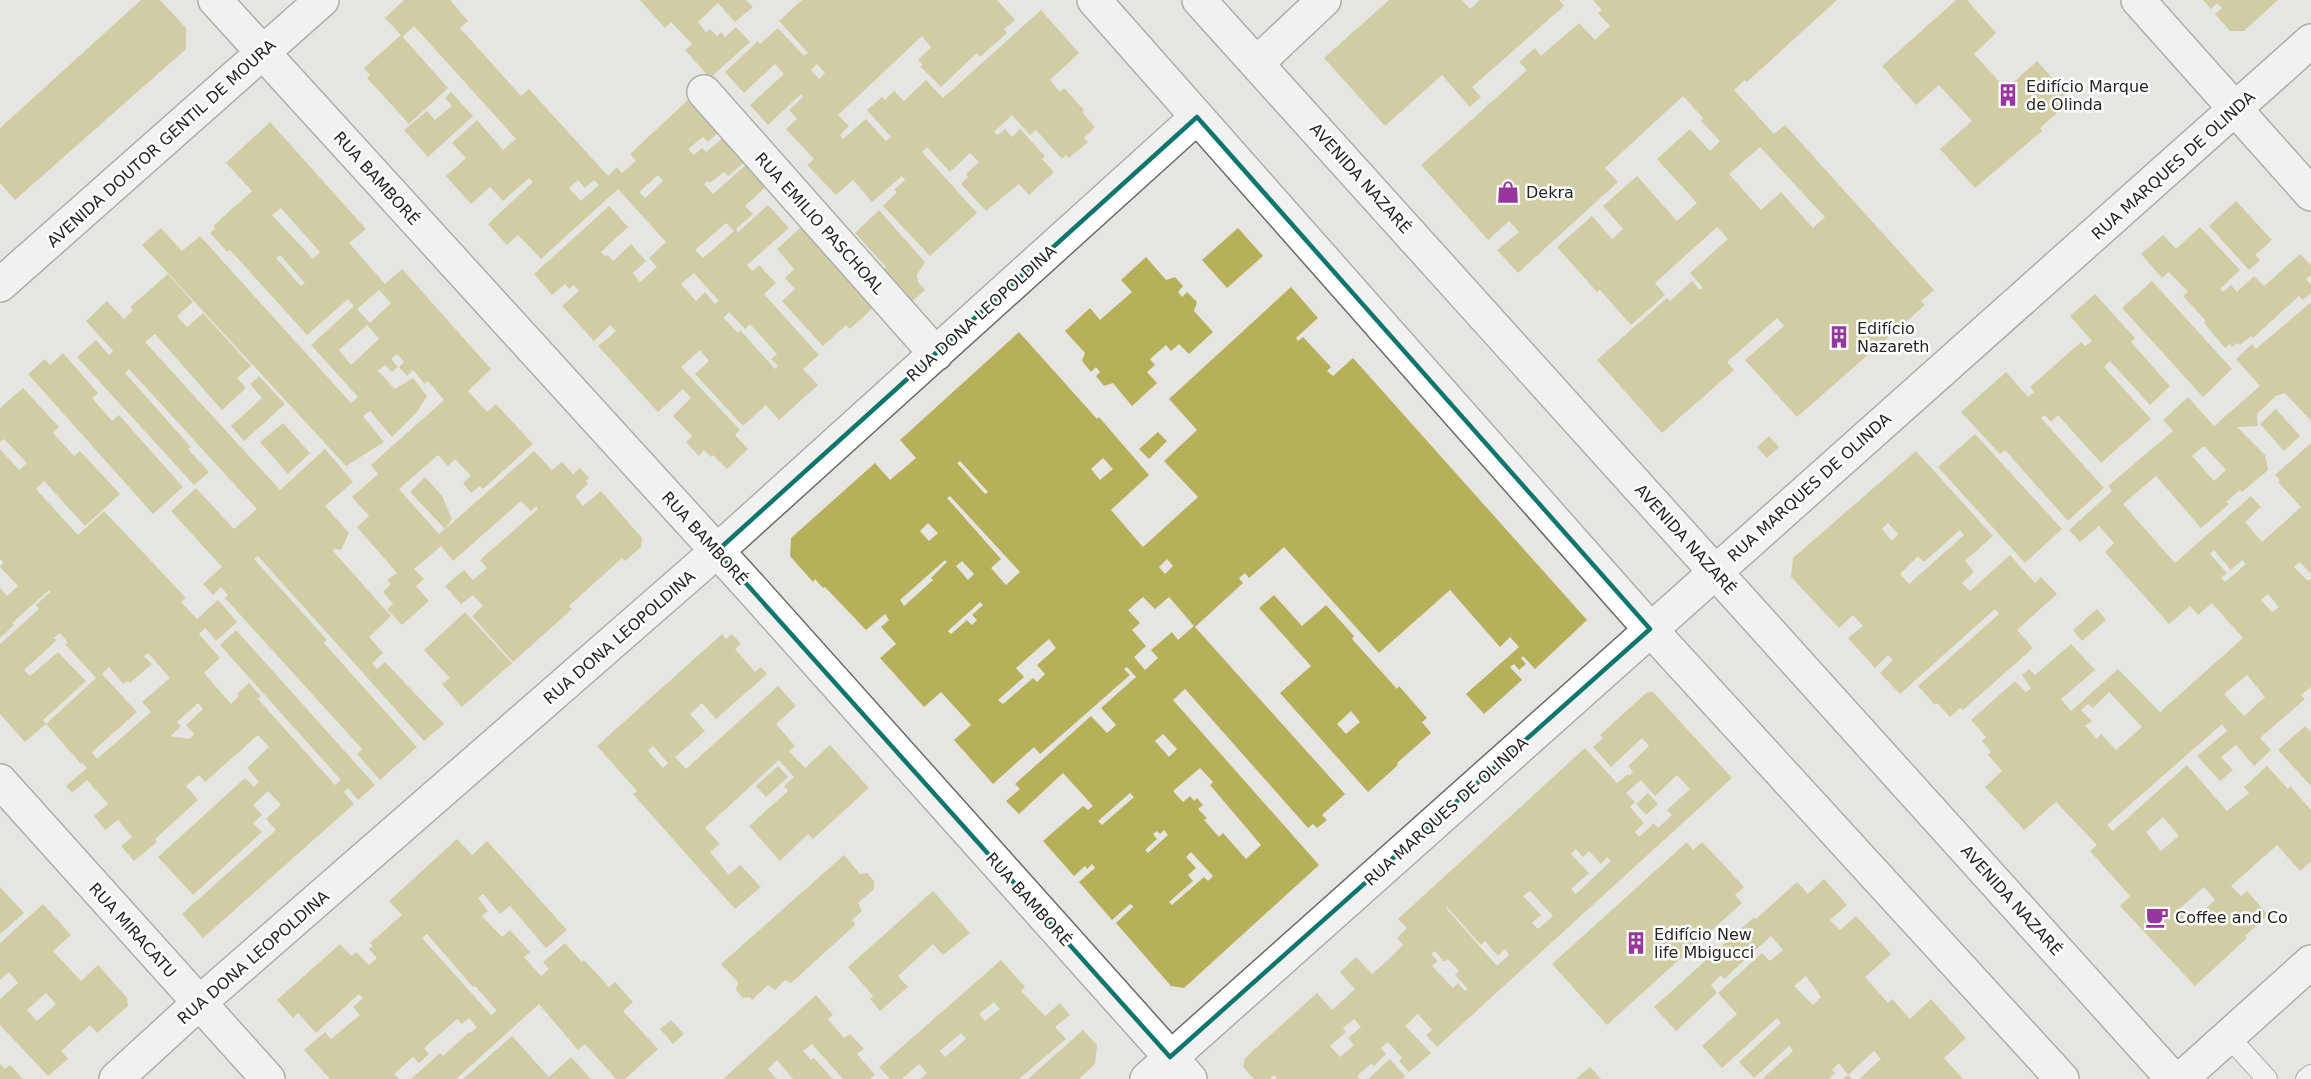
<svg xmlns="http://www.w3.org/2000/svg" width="2311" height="1079" font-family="'DejaVu Sans',sans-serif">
<rect width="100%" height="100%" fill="#e6e5e2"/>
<path fill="#b7b05b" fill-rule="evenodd" d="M141 0H160L186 28V49L15 200 0 183V128Z
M404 0H450L468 21 460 28 521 96 529 89 608 176 617 167 622 173 636 161 630 154 690 98 719 132 708 142 703 137 688 149 694 155 702 148 706 152 724 137 746 161 728 176 724 172 710 183 708 181 704 184 713 194 748 163 768 185 745 206 753 214 736 229 738 232 768 205 789 228 747 265 752 271 759 265 776 283 764 294 819 355 803 369 818 385 779 420 766 405 743 426 695 374 709 361 700 350 681 367 740 430 735 435 748 449 727 469 713 455 711 457 704 450 699 456 686 442 692 436 673 416 691 398 683 389 658 412 598 346 616 331 610 325 594 341 562 306 579 291 574 285 569 289 565 284 552 295 534 274 609 206 628 227 601 252 605 256 608 255 613 261 631 244 646 261 633 273 640 282 657 267 649 258 666 242 618 189 541 259 518 235 507 245 488 224 533 182 529 178 503 201 490 187 471 204 446 176 466 158 452 143 477 120 503 150 516 139 414 26 402 37 401 35 448 88 409 124 367 78 370 75 364 68 401 35 385 18ZM658 175 663 181 645 198 639 192ZM578 180 585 188 594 180 599 185 581 201 569 188ZM726 223 734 231 703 258 695 250ZM694 273 719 301 715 304 705 292 696 301 681 284ZM729 312 745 329 750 324 777 354 771 359 778 366 775 369 740 330 738 333 724 318Z
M640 0H746L753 7 735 22 718 3 698 22 706 32 710 29 717 36 721 32 725 37 736 27 750 42 710 78 685 50 692 44 671 22 665 28Z
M802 0H997L1015 20 1004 29 1007 33 980 57 977 53 941 87 920 66 923 65 918 60 931 47 922 36 838 115 849 126 840 135 843 139 866 119 886 141 891 137 867 110 882 97 885 100 894 91 904 101 926 80 943 98 1041 10 1079 53 1050 80 1060 92 1064 88 1084 110 1082 112 1095 127 1084 138 1088 142 1069 158 1066 155 1062 159 1036 130 1030 135 1012 115 994 132 998 135 1005 129 1012 137 1020 129 1045 156 1042 159 1054 172 1029 195 1019 184 986 211 961 184 968 177 966 174 979 162 970 153 950 172 927 147 922 152 977 213 930 256 883 206 897 192 894 190 905 180 902 176 872 202 853 180 836 195 807 165 814 159 786 129 797 119 789 110 803 97 801 94 768 125 750 105 784 74 775 64 744 93 725 72 758 41 760 44 778 28 804 56 808 53 779 21ZM817 64 825 73 819 79 811 70Z
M1389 0H1462L1470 9 1480 0H1559L1564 6 1472 87 1481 97 1470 107 1442 75 1385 126 1324 58Z
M1593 0H1837L1747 82 1745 80 1734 90 1774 134 1785 125 1934 290 1921 301 1925 305 1797 417 1745 360 1784 326 1777 318 1727 362 1734 370 1662 433 1597 360 1667 298 1670 301 1692 281 1700 290 1703 288 1690 273 1728 239 1717 227 1655 283 1665 295 1631 325 1600 290 1597 292 1557 247 1592 216 1612 239 1623 229 1603 206 1637 176 1677 221 1697 203 1657 159 1690 129 1710 151 1720 141 1701 121 1703 118 1683 96 1605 168 1618 182 1518 273 1497 250 1519 232 1509 221 1488 240 1421 165 1527 70 1519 62 1535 48 1541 56 1579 23 1595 40 1610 26 1598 13 1602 10ZM1760 147 1825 217 1813 228 1781 192 1761 210 1729 174Z
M1956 0H1967L1996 33 1974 54 2006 89 2037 61 2072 100 2040 128 2042 131 1975 188 1940 149 1972 121 1939 85 1916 105 1882 66Z
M2203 0H2278L2244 31H2230L2215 14 2222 8 2217 3 2211 9Z
M451 92 473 116 428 157 404 130 427 111 435 120 452 106 445 98Z
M270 122 366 229 349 243 385 284 402 269 491 369 468 391 487 412 496 404 533 444 483 489 480 486 471 493 463 483 471 476 455 459 448 466 438 455 399 489 439 534 445 529 410 492 425 477 442 496 452 519 445 529 534 451 552 470 562 462 573 474 580 468 589 478 586 481 588 484 575 496 583 506 601 491 642 538 641 547 625 561 622 558 569 606 572 609 513 662 472 616 483 606 473 595 461 604 445 586 464 570 473 580 487 568 480 560 538 509 536 506 531 511 521 501 453 561 441 546 414 569 424 579 416 586 429 601 402 625 387 609 393 604 383 592 391 584 387 580 397 573 357 527 369 516 352 497 378 474 371 465 444 400 428 381 425 384 413 370 407 376 399 367 404 362 397 354 391 359 398 367 392 372 385 365 378 371 395 389 413 378 427 396 417 412 392 437 370 411 363 416 384 442 346 466 142 245 161 228 182 251 200 236 351 403 358 397 311 345 354 306 348 299 307 335 230 250 227 252 210 233 215 229 213 226 252 191 226 163ZM281 208 320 252 313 259 272 215ZM280 255 305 283 301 286 276 258ZM379 290 391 303 370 323 357 309ZM367 325 379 339 351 365 339 350Z
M2236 201 2272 240 2255 255 2260 260 2249 270 2209 226Z
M879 210 925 262 917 275 918 282 925 290 909 304 881 272 886 267 855 233Z
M801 227 874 307 850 329 846 325 823 346 782 301 795 289 785 278 794 269 777 249Z
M2200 227 2240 270 2220 289 2223 292 2231 285 2237 292 2254 276 2264 286 2300 254 2311 265V275L2306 279 2311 285V293L2303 300 2299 296 2253 338 2251 336 2240 345 2237 343 2232 347 2230 344 2225 348 2204 323 2206 321 2183 296 2188 292 2169 272 2162 278 2141 254 2163 235 2176 249Z
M1238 228 1263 256 1227 288 1202 260Z
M1146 257 1166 280 1175 277 1183 286 1178 292 1182 297 1187 292 1197 302 1194 311 1213 332 1189 354 1179 344 1171 351 1166 345 1150 359 1155 365 1147 372 1157 383 1132 406 1113 383 1104 386 1096 376 1100 372 1096 367 1091 372 1082 361 1085 353 1065 331 1090 308 1100 320 1132 292 1121 280Z
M168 274 193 302 177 316 187 327 203 313 251 366 237 378 246 388 222 410 155 334 145 342 280 490 325 449 353 482 325 506 349 533 341 550 332 548 335 550 333 551 391 616 369 637 383 653 372 663 377 669 385 662 444 724 424 741 258 556 254 559 327 640 324 643 417 747 380 780 357 754 362 749 225 598 228 595 221 587 213 595 203 584 222 567 171 511 196 488 234 529 257 509 129 369 125 373 191 447 188 449 209 472 194 485 77 357 96 340 109 355 113 351 86 321 107 301 124 319 133 310 130 307Z
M2152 281 2232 369 2203 397 2122 308Z
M1291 287 1318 318 1296 338 1298 341 1303 337 1331 367 1327 371 1333 376 1353 358 1587 620 1535 669 1523 656 1521 658 1526 664 1519 670 1514 664 1510 667 1522 680 1484 714 1466 694 1519 647 1510 637 1500 647 1450 590 1379 653 1284 547 1249 578 1245 573 1239 578 1243 583 1195 627 1345 794 1322 815 1327 820 1317 828 1313 824 1308 828 1185 689 1173 700 1319 865 1184 988 1171 986 1116 923 1133 907 1132 905 1130 904 1112 920 1079 882 1095 868 1092 864 1087 869 1085 866 1074 876 1043 841 1083 806 1088 810 1093 806 1063 773 1019 814 1006 801 1020 789 1015 784 1091 716 1107 733 1116 725 1101 708 1136 677 1127 667 1124 669 1130 675 1040 754 1034 747 993 784 954 740 971 725 941 692 924 707 880 658 896 644 881 627 889 620 885 614 866 630 825 587 823 588 815 579 813 582 790 556 791 538 875 463 890 480 916 458 900 440 1019 332 1097 419 1099 417 1149 475 1111 510 1143 547 1198 497 1164 461 1197 430 1169 399ZM1103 458 1113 469 1100 480 1091 469ZM960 461 988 492 985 494 957 463ZM950 496 1020 572 1006 585 991 568 1001 559 947 498ZM928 523 938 533 929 541 920 531ZM1167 559 1173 566 1165 574 1159 567ZM945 560 947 562 931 578 933 580 904 606 900 600ZM962 561 974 574 968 580 956 566ZM1143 597 1155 609 1169 597 1194 626 1178 640 1172 632 1151 650 1158 658 1145 670 1134 657 1146 646 1132 630 1140 623 1128 610ZM980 602 983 605 972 615 977 620 972 625 967 620 951 634 948 631ZM1049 639 1056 648 1037 665 1045 674 1037 682 1033 678 1003 704 998 700 1024 677 1016 668ZM1163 734 1177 749 1169 757 1155 741ZM1200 768 1213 782 1210 785 1261 845 1246 859 1223 833 1219 837 1204 820 1207 818 1198 809 1203 805 1197 798 1194 801 1190 796 1183 802 1173 791ZM1130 793 1134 797 1102 825 1098 821ZM1164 830 1168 835 1148 853 1145 850 1157 839 1153 834 1157 831 1160 834ZM1191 852 1213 876 1208 881 1204 877 1172 905 1169 902 1193 881 1188 875 1196 868 1186 857Z
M2095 294 2135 338 2131 342 2170 386 2150 405 2110 361 2104 367 2151 419 2101 463 2058 415 2051 422 2045 415 2041 418 2104 488 2068 521 2005 450 2000 454 1961 412 2006 372 2028 397 2034 392 2030 387 2081 342 2085 346 2092 341 2070 316Z
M2311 302V421L2285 393 2276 396 2257 414 2258 426 2237 427 2265 455 2268 470 2242 492 2240 490 2226 502 2229 504 2201 528 2156 476 2123 504 2175 563 2251 496 2261 507 2245 522 2262 542 2301 507 2278 482 2280 480 2275 475 2311 443V574L2300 562 2294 567 2308 581 2311 578V687L2301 695 2305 699 2260 738 2271 750 2254 766 2236 745 2221 757 2233 770 2220 781 2197 756 2227 731 2222 724 2107 825 2113 831 2187 765 2227 811 2249 793 2244 787 2267 766 2288 789 2290 786 2311 810V861L2300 871 2277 845 2231 886 2241 896 2247 891 2268 915 2245 936 2247 938 2195 986 2120 906 2130 896 2090 851 2097 845 2056 802 2024 830 1985 787 2002 771 1988 755 1991 752 1982 741 1986 737 1971 720 2015 681 2026 692 2031 688 2022 675 2029 669 2035 675 2071 644 2095 670 2061 699 2071 711 2118 669 2160 712 2243 638 2212 603 2198 615 2190 606 2169 624 2105 552 2114 543 2099 526 2080 542 2069 530 2112 491 2108 486 2173 431 2163 420 2188 397 2214 426 2260 386 2236 359 2252 344 2256 349ZM2204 446 2226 470 2214 481 2192 456ZM2214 550 2231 570 2242 560 2246 564 2225 582 2221 578 2227 573 2210 554ZM2268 594 2279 607 2272 612 2261 600ZM2247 675 2265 697 2244 716 2224 694ZM2109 692 2142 727 2116 750 2101 734 2097 739 2085 726 2092 721 2081 710 2088 704 2093 708ZM2163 817 2179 836 2161 851 2146 832ZM2204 887 2215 900 2189 923 2178 910Z
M63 353 98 393 92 398 112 421 119 415 183 487 153 514 28 374 45 359 50 365Z
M259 376 285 404 244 441 231 426 262 398 250 384Z
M23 388 59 427 53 433 74 456 80 451 120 494 85 526 44 481 36 489 78 535 104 511 186 598 181 602 197 619 218 600 237 622 216 641 205 628 199 634 220 658 204 673 231 704 239 696 237 694 249 683 261 696 258 699 335 785 341 780 220 645 236 630 375 785 358 800 348 788 344 792 354 804 203 938 182 914 276 830 266 819 281 805 268 791 253 805 262 815 253 823 262 832 193 895 158 857 245 778 254 787 259 782 247 768 269 747 258 735 205 782 199 775 186 786 198 800 155 839 157 842 134 861 121 846 132 837 118 820 105 830 94 816 108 804 87 780 72 793 66 786 87 768 82 762 81 764 46 724 96 678 65 644 68 643 60 633 54 638 57 640 24 670 30 676 58 652 86 681 43 720 46 724 25 742 0 714V644L39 609 36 605 50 592 49 590 12 623 14 625 0 638V588L7 596 18 586 0 567 3 562 0 559V449L19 470 27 463 4 439 0 442V408ZM148 653 170 678 142 702 151 712 97 759 92 752 137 712 102 674 109 667 123 684 127 681 130 683 152 664 144 656ZM198 703 203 709 186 725 194 734 189 739 171 736 181 726 177 722Z
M2276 409 2300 436 2284 451 2260 424Z
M283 423 310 453 288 474 260 442Z
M1158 432 1167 441 1149 459 1139 449Z
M1975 434 2062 529 2025 563 1938 467Z
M1769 436 1779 447 1767 458 1757 447Z
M1916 451 1993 536 1965 561 1974 572 1962 583 1970 591 2010 555 2035 583 2041 577 2057 594 2017 630 2033 648 1963 710 1960 708 1950 717 1937 703 1935 705 1918 686 1999 614 1995 609 1900 694 1880 673 1893 660 1888 655 1875 668 1848 638 1863 626 1853 615 1839 628 1791 577 1793 558ZM1888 523 1898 534 1892 541 1882 529ZM1960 530 1964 535 1909 584 1900 574 1918 556 1924 562Z
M1274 595 1302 626 1326 605 1354 636 1352 639 1397 689 1399 686 1427 718 1422 722 1431 733 1397 763 1398 765 1368 792 1280 693 1311 666 1259 608ZM1351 711 1360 722 1346 734 1337 724Z
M2097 609 2106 620 2082 641 2073 630Z
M465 612 512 663 462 707 442 684 450 678 424 650Z
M722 634 726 639 732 634 741 644 735 649 755 672 761 667 767 674 716 719 702 703 690 714 705 731 675 757 686 769 778 686 796 706 776 724 795 746 789 751 805 768 830 745 869 788 813 839 808 834 780 861 749 826 788 791 784 786 794 777 779 760 705 828 720 844 710 852 729 875 740 865 761 887 735 909 633 794 637 791 597 746ZM653 746 668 763 663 768 648 751Z
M1653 692 1732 778 1437 1047 1426 1035 1432 1030 1418 1014 1405 1026 1431 1053 1409 1072 1399 1061 1402 1058 1388 1042 1381 1048 1386 1054 1374 1066 1372 1063 1357 1076 1360 1079H1277L1274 1075 1270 1079H1254L1243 1067 1245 1058 1317 993 1332 1010 1340 1003 1355 989 1340 972 1356 957 1372 974 1388 960 1403 945 1397 938 1407 928 1398 919 1585 748 1617 783 1628 774 1629 776 1633 772 1628 766 1649 746 1642 738 1611 767 1593 747 1603 738 1600 735 1646 693ZM1677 775 1690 789 1667 810 1672 815 1658 828 1654 823 1639 837 1635 832 1644 823 1630 807 1635 802 1626 793 1641 780 1655 796ZM1576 849 1583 857 1589 851 1601 864 1607 857 1611 861 1576 894 1571 889 1589 873 1571 854ZM1530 891 1553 916 1538 929 1532 923 1541 915 1523 896ZM1447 907 1481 945 1485 941 1498 956 1505 949 1509 955 1497 966 1446 908ZM1435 951 1444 962 1448 959 1459 971 1455 975 1468 989 1465 991 1458 983 1453 988 1432 966 1438 961 1431 954ZM1354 1019 1361 1027 1348 1038 1354 1045 1340 1057 1330 1046 1346 1032 1343 1028Z
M2305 726 2311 732V786L2278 750Z
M778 766 788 777 766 797 756 786Z
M1648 793 1658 804 1646 815 1636 804Z
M457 839 472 855 487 841 567 930 546 948 510 906 500 914 483 894 478 898 488 911 482 916 502 937 510 930 530 952 524 957 541 976 549 969 543 962 565 943 582 962 584 960 609 987 615 982 633 1002 623 1011 658 1049 625 1079H616L585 1044 578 1050 539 1004 456 1079H411L440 1053 443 1056 469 1032 470 1033 477 1028 469 1018 462 1024 457 1019 424 1048 429 1054 419 1063 413 1057 394 1074 399 1079H330L304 1050 325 1032 331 1039 360 1015 353 1007 363 998 359 994 316 1033 298 1013 293 1018 277 1000 340 944 351 956 356 952 369 965 377 958 369 949 373 946 370 943 402 915 389 901ZM427 934 473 987 475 986 497 1011 491 1015 483 1006 422 938Z
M1687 842 1693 850 1702 842 1723 864 1744 887 1735 895 1742 903 1607 1025 1552 964Z
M844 855 860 874 867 873 874 881V889L858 903 862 911 852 920 855 923 854 926 791 983 785 980 775 990 768 985 752 1000 750 997 743 998 736 990 738 982 721 964Z
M1824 879 1847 905 1830 920 1840 930 1856 916 1891 954 1865 977 1888 1003 1892 999 1910 1019 1931 999 1966 1038 1944 1058 1963 1079H1859L1881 1059 1874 1051 1848 1075 1852 1079H1843L1848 1075 1839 1063 1832 1070 1835 1073 1829 1079H1762L1793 1051 1789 1046 1754 1078 1739 1062 1781 1023 1777 1018 1722 1068 1702 1046 1737 1014 1718 993 1762 953 1770 961 1783 950 1771 936 1724 979 1721 975 1711 985 1717 993 1676 1031 1654 1007 1754 917 1756 919 1797 882 1808 894ZM1806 976 1821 997 1813 1005 1794 986Z
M0 887 24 913 0 934Z
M933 891 970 933 943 955 933 944 898 976 908 987 880 1011 870 999 873 996 848 967Z
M43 904 71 935 53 951 81 981 98 965 127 998 128 1006 97 1033 90 1025 61 1051 68 1059 48 1076 0 1025V999L18 983 9 972 0 980V943ZM46 993 56 1004 37 1021 27 1010Z
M1001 960 1025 987 1021 991 1045 1016 1060 1003 1070 1015 1055 1027 1066 1039 1019 1079H920L927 1073 919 1064 902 1079H890L879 1067ZM994 1002 1000 1009 985 1021 979 1014ZM961 1033 966 1039 945 1057 940 1051Z
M816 995 833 1015 828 1019 844 1038 850 1034 864 1049 857 1054 875 1075 870 1079H843L812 1044 803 1051 811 1060 814 1058 833 1079H793L777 1060 768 1069 777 1079H723Z
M671 1020 684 1034 673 1044 660 1029Z
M1083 1030 1097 1045 1095 1064 1079 1079H1028Z
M512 1036 549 1077 571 1057 591 1079H463Z
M1390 1059 1405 1076 1402 1079H1368Z
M0 1064 5 1069 10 1065 23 1079H0Z
M1590 1067 1601 1079H1576Z"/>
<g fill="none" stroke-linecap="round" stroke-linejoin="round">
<g stroke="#6a6a67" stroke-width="22">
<path id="service" d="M2228 1036 2267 1079
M2306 1079 2311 1075"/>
</g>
<g stroke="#6a6a67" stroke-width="36">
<path id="minor" d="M215 0 749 586 1190 1079
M2138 0 2311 194
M1257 63 1324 0
M704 92 936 354
M0 781 268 1079
M116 1079 199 1003 717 551 1197 117
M1147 1079 2311 41
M2181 1079 2311 962"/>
</g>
<g stroke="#6a6a67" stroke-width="36">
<path id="secondary" d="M1094 0 1650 629 2062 1079
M1199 0 2173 1079
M0 285 322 0"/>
</g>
<use href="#service" stroke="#fff" stroke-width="20"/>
<use href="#minor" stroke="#fff" stroke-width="33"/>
<use href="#secondary" stroke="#fff" stroke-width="33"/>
</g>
<path d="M0 0H2311V1079H0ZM1197 117 1650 629 1170 1057 717 551Z" fill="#e6e5e2" fill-opacity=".55" fill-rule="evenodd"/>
<path fill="none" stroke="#0f766e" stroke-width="4.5" stroke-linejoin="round" d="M1197 117 1650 629 1170 1057 717 551Z"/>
<defs>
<g id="building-bare" transform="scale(1.8)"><path d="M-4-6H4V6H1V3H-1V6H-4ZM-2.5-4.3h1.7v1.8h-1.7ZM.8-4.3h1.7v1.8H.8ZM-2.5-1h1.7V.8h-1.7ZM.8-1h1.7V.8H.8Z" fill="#97369e" stroke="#fffffe" stroke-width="2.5" paint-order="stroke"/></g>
<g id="shop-bare" transform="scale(1.8)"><path d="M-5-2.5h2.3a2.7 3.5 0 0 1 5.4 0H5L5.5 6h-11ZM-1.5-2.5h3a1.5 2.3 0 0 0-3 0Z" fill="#97369e" stroke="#fffffe" stroke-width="2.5" paint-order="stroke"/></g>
<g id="cafe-bare" transform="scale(1.8)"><path d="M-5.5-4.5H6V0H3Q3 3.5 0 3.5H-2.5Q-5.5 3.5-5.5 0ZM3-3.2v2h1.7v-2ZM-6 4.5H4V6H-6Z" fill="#97369e" stroke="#fffffe" stroke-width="2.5" paint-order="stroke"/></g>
</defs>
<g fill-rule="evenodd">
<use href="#building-bare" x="2008" y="95"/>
<use href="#shop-bare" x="1508" y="192"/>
<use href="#building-bare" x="1839" y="337"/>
<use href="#cafe-bare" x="2157" y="917"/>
<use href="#building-bare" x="1636" y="943"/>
</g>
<g text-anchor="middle" stroke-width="5" stroke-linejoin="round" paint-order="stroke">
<g font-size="16" fill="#262524" stroke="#fffffe" text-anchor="start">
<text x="2026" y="92">Edifício Marque<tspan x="2026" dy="18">de Olinda</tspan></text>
<text x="1526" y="198">Dekra</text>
<text x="1857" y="334">Edifício<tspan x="1857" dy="18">Nazareth</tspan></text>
<text x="2175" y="923">Coffee and Co</text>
<text x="1654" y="940">Edifício New<tspan x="1654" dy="18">life Mbigucci</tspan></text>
</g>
<g font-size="16" fill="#262524" stroke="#fffffe">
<text transform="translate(161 143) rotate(-42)" y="6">AVENIDA DOUTOR GENTIL DE MOURA</text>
<text transform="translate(2173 165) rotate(-42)" y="6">RUA MARQUES DE OLINDA</text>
<text transform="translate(377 178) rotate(48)" y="6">RUA BAMBORÉ</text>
<text transform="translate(1361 178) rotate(48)" y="6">AVENIDA NAZARÉ</text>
<text transform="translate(820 223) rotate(48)" y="6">RUA EMILIO PASCHOAL</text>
<text transform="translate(981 313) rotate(-42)" y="6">RUA DONA LEOPOLDINA</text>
<text transform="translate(1809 487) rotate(-42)" y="6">RUA MARQUES DE OLINDA</text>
<text transform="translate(705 538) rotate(48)" y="6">RUA BAMBORÉ</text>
<text transform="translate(1686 539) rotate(48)" y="6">AVENIDA NAZARÉ</text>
<text transform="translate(619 637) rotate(-41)" y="6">RUA DONA LEOPOLDINA</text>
<text transform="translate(1446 811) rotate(-42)" y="6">RUA MARQUES DE OLINDA</text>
<text transform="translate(1029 899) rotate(48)" y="6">RUA BAMBORÉ</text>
<text transform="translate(2012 900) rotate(48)" y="6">AVENIDA NAZARÉ</text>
<text transform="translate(133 930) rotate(48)" y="6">RUA MIRACATU</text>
<text transform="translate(253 957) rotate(-41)" y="6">RUA DONA LEOPOLDINA</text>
</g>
</g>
</svg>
